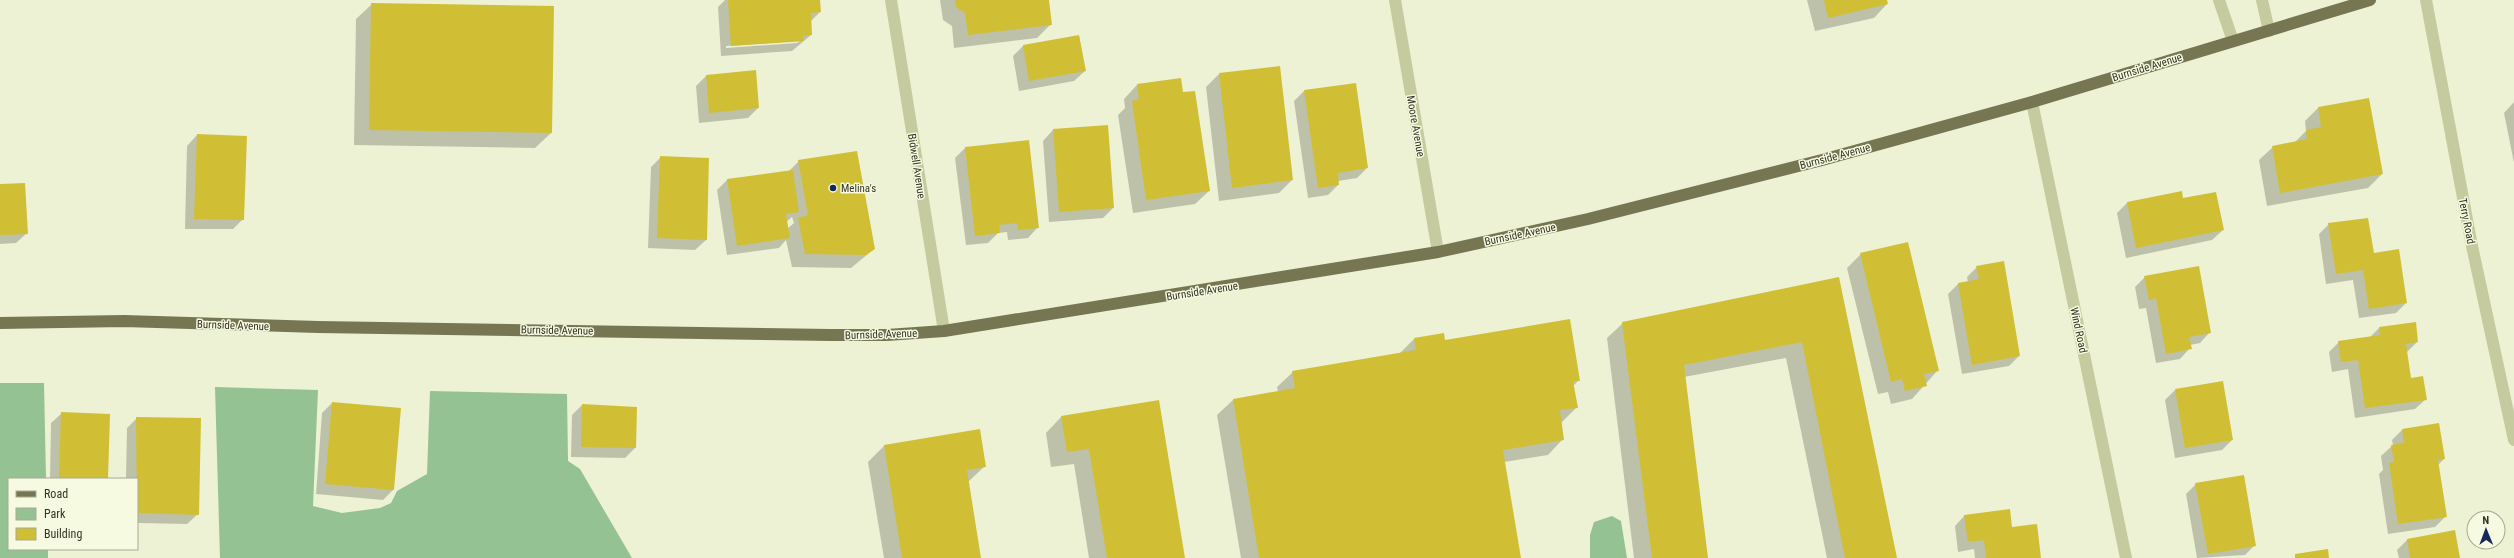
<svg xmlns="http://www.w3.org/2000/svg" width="2514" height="558" font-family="'Roboto Condensed',sans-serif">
<rect width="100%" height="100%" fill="#edf2d4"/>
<path fill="#94c293" d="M0 383H44L46 479H9V549H48V558H0Z
M215 387 318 390 313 506 342 513 380 508 391 503 397 491 427 474 430 391 567 394 568 461 580 469 632 558H220Z
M1612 516 1621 521 1627 558H1590V535L1594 522Z"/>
<path fill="#0003" fill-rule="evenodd" d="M725 0H819L820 12 810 22 811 35 792 51 721 56 718 7ZM800 41 797 43 726 48V46Z
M940 0H1048L1051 24 1037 38 954 48 952 26 943 20Z
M1807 0H1886L1887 4 1874 18 1815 31Z
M372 4 551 133 535 148 354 145 356 19Z
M1079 36 1085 71 1074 81 1019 91 1013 56 1023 46Z
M755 71 758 108 748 118 699 123 696 86 706 76Z
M1219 74 1292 180 1279 193 1219 201 1206 87Z
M1137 85 1182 93 1209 191 1195 204 1133 213 1118 115 1125 108 1124 99Z
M1304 91 1367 168 1357 178 1338 181V185L1328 195 1308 198 1294 101Z
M2514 102V163L2504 113Z
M2318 108 2382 174 2368 188 2267 206 2259 160 2273 147 2294 143 2306 131 2305 121Z
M1053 130 1113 208 1103 218 1049 222 1043 141Z
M197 135 246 137 243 219 233 229H185L187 146Z
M965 148 1038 227 1028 238 1008 240 1007 232 998 233 988 243 966 245 955 158Z
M661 157 708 159 706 240 695 250 648 248 651 167Z
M799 161 874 249 851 268 792 267 786 240 779 248 727 255 717 190 727 180 789 171ZM792 217 794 223 787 229 786 222Z
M0 185 27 233 16 243 0 244Z
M2182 199 2223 230 2212 240 2126 258 2117 213 2127 203Z
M2329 224 2373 254 2406 303 2396 313 2359 318 2353 280 2326 284 2319 234Z
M1861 254 1938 370 1912 399 1891 404 1888 392 1878 394 1847 268Z
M1977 267 2019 356 2009 366 1962 374 1948 294 1958 284 1968 282 1967 277Z
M2145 277 2210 332 2200 343 2190 345V348L2180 359 2156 363 2146 308 2139 309 2135 287Z
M1838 279 1896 558H1827L1786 358 1684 377 1707 558H1634L1607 338 1623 323Z
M2379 328 2417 342 2406 353 2411 379 2426 399 2415 409 2355 418 2348 369 2332 372 2329 352 2339 342 2370 337Z
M1414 339 1444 341 1579 380 1573 386 1577 407 1561 423 1563 439 1548 455 1504 462 1520 558H1241L1217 415 1233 400 1278 392 1277 387 1293 372 1399 354Z
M2175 390 2232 440 2222 450 2175 458 2165 400Z
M332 403 393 490 383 500 316 494 322 413Z
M582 405 635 448 625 458 571 457 572 415Z
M62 413 107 479H50L51 423Z
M1061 417 1184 558H1089L1074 464 1051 467 1046 433Z
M137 418 198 514 187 524 137 523V479H126L127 428Z
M979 430 985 466 968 482 980 558H884L868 462 884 446Z
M2402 430 2444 459 2438 465 2445 517 2435 527 2388 534 2379 474 2383 470 2381 456 2393 445 2392 440Z
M2196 484 2255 545 2245 555 2197 558 2186 494Z
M1965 515 2011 529 2040 558H1975L1974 549 1958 552 1955 526Z
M2454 532 2459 558H2399L2397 550 2407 540Z"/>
<path fill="#d0bf34" d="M728 0H820L821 12 811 13 812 35 803 36 804 41 731 46Z
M955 0H1049L1052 25 968 35 965 13 956 7Z
M1824 0H1887L1888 4 1828 18Z
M371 3 554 6 552 133 369 130Z
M1079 35 1086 71 1029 81 1023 45Z
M1280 66 1293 180 1232 188 1219 73Z
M756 70 759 108 709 113 706 75Z
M1181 78 1183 92 1195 91 1210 191 1146 200 1132 101 1139 99 1137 84Z
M1356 83 1368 168 1338 173 1339 185 1318 188 1304 90Z
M2369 98 2383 174 2280 193 2272 146 2307 139 2306 130 2321 127 2318 107Z
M1108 125 1114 208 1059 212 1053 129Z
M197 134 247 136 244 220 194 219Z
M1029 140 1039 228 1018 230 1017 223 999 225 1000 233 975 236 965 147Z
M857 151 875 249 866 255 805 254 798 218 808 215 798 160Z
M660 156 709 158 707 240 657 238Z
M793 170 799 212 786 214 790 238 737 246 727 179Z
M25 183 28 234 0 235V184Z
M2182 191 2183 198 2216 192 2224 230 2136 248 2127 202Z
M2368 218 2374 253 2399 249 2407 303 2369 309 2363 270 2336 274 2328 223Z
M1908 242 1939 371 1924 374 1927 386 1905 391 1902 379 1891 382 1860 253Z
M2004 261 2020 356 1972 365 1958 283 1979 279 1976 266Z
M2199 266 2211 333 2189 337 2192 349 2166 354 2156 298 2149 300 2144 276Z
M1839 277 1897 558H1845L1802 342 1684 365 1708 558H1652L1622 322Z
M1570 319 1580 381H1573L1578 408 1560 410 1564 440 1503 450 1521 558H1259L1233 399 1295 388 1292 371 1416 350 1414 338 1444 333 1445 340Z
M2416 322 2418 342 2406 344 2411 378 2423 376 2427 400 2365 408 2358 360 2341 362 2338 341 2380 335 2379 327Z
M2223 381 2233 440 2185 448 2175 389Z
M1159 400 1185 558H1107L1089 449 1067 452 1061 416Z
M332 402 401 408 394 490 325 484Z
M582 404 637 407 636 448 581 447Z
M61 412 110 414 108 479H59Z
M136 417 201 418 199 515 137 513Z
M2439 423 2445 459 2438 460 2447 517 2398 524 2389 463 2394 462 2391 445 2404 443 2402 429Z
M980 429 986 467 967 470 981 558H902L884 445Z
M2244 475 2256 546 2208 554 2195 483Z
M2010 509 2012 527 2037 524 2041 558H1986L1984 540 1968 542 1964 515Z
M2455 530 2460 558H2410L2407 539Z
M2328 549 2329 558H2295V554Z"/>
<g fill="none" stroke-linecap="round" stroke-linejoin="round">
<path stroke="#c6cb9f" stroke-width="12" d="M891 0 944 331
M1395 0 1438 252
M2219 0 2233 41
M2262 0 2269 31
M2426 0 2472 246 2514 440
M2032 102 2126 558"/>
<path stroke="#777653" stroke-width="12" d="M0 323 124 321 318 327 831 335H887L944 331 1438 252 1588 219 1822 160 2032 102 2370 0"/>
</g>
<circle fill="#162958" stroke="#f5fae0" stroke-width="1.5" cx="833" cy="188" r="4"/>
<g text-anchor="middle" stroke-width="3" stroke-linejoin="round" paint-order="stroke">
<g font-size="11" fill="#343324" stroke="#f5fae0">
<text transform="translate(2147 67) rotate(-17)" y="4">Burnside Avenue</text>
<text transform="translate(1416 126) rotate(80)" y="4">Moore Avenue</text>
<text transform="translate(1835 156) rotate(-15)" y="4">Burnside Avenue</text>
<text transform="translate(917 166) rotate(81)" y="4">Bidwell Avenue</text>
<text transform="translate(2467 221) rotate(79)" y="4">Terry Road</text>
<text transform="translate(1520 234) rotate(-12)" y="4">Burnside Avenue</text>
<text transform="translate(1202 291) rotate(-9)" y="4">Burnside Avenue</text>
<text transform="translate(233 325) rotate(2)" y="4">Burnside Avenue</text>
<text transform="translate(557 330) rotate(1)" y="4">Burnside Avenue</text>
<text transform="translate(2079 330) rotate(78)" y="4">Wind Road</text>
<text transform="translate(881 334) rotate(-2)" y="4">Burnside Avenue</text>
</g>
<g font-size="11" fill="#343324" stroke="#f5fae0" text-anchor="start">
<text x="841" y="192">Melina's</text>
</g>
</g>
<rect x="8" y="478" width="130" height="72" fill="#f5fae0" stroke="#a8aa95"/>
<rect x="16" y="491" width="20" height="6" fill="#777653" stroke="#a8aa95"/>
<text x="44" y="498" font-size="12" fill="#343324">Road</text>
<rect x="16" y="508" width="20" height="12" fill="#94c293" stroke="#a8aa95"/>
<text x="44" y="518" font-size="12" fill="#343324">Park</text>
<rect x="16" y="528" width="20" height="12" fill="#d0bf34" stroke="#a8aa95"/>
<text x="44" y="538" font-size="12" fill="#343324">Building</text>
<g transform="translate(2486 530) rotate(359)"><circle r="19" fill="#f5fae0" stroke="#a8aa95"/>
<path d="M0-3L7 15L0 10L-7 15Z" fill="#162958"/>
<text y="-6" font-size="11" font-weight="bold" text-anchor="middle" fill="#343324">N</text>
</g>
</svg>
